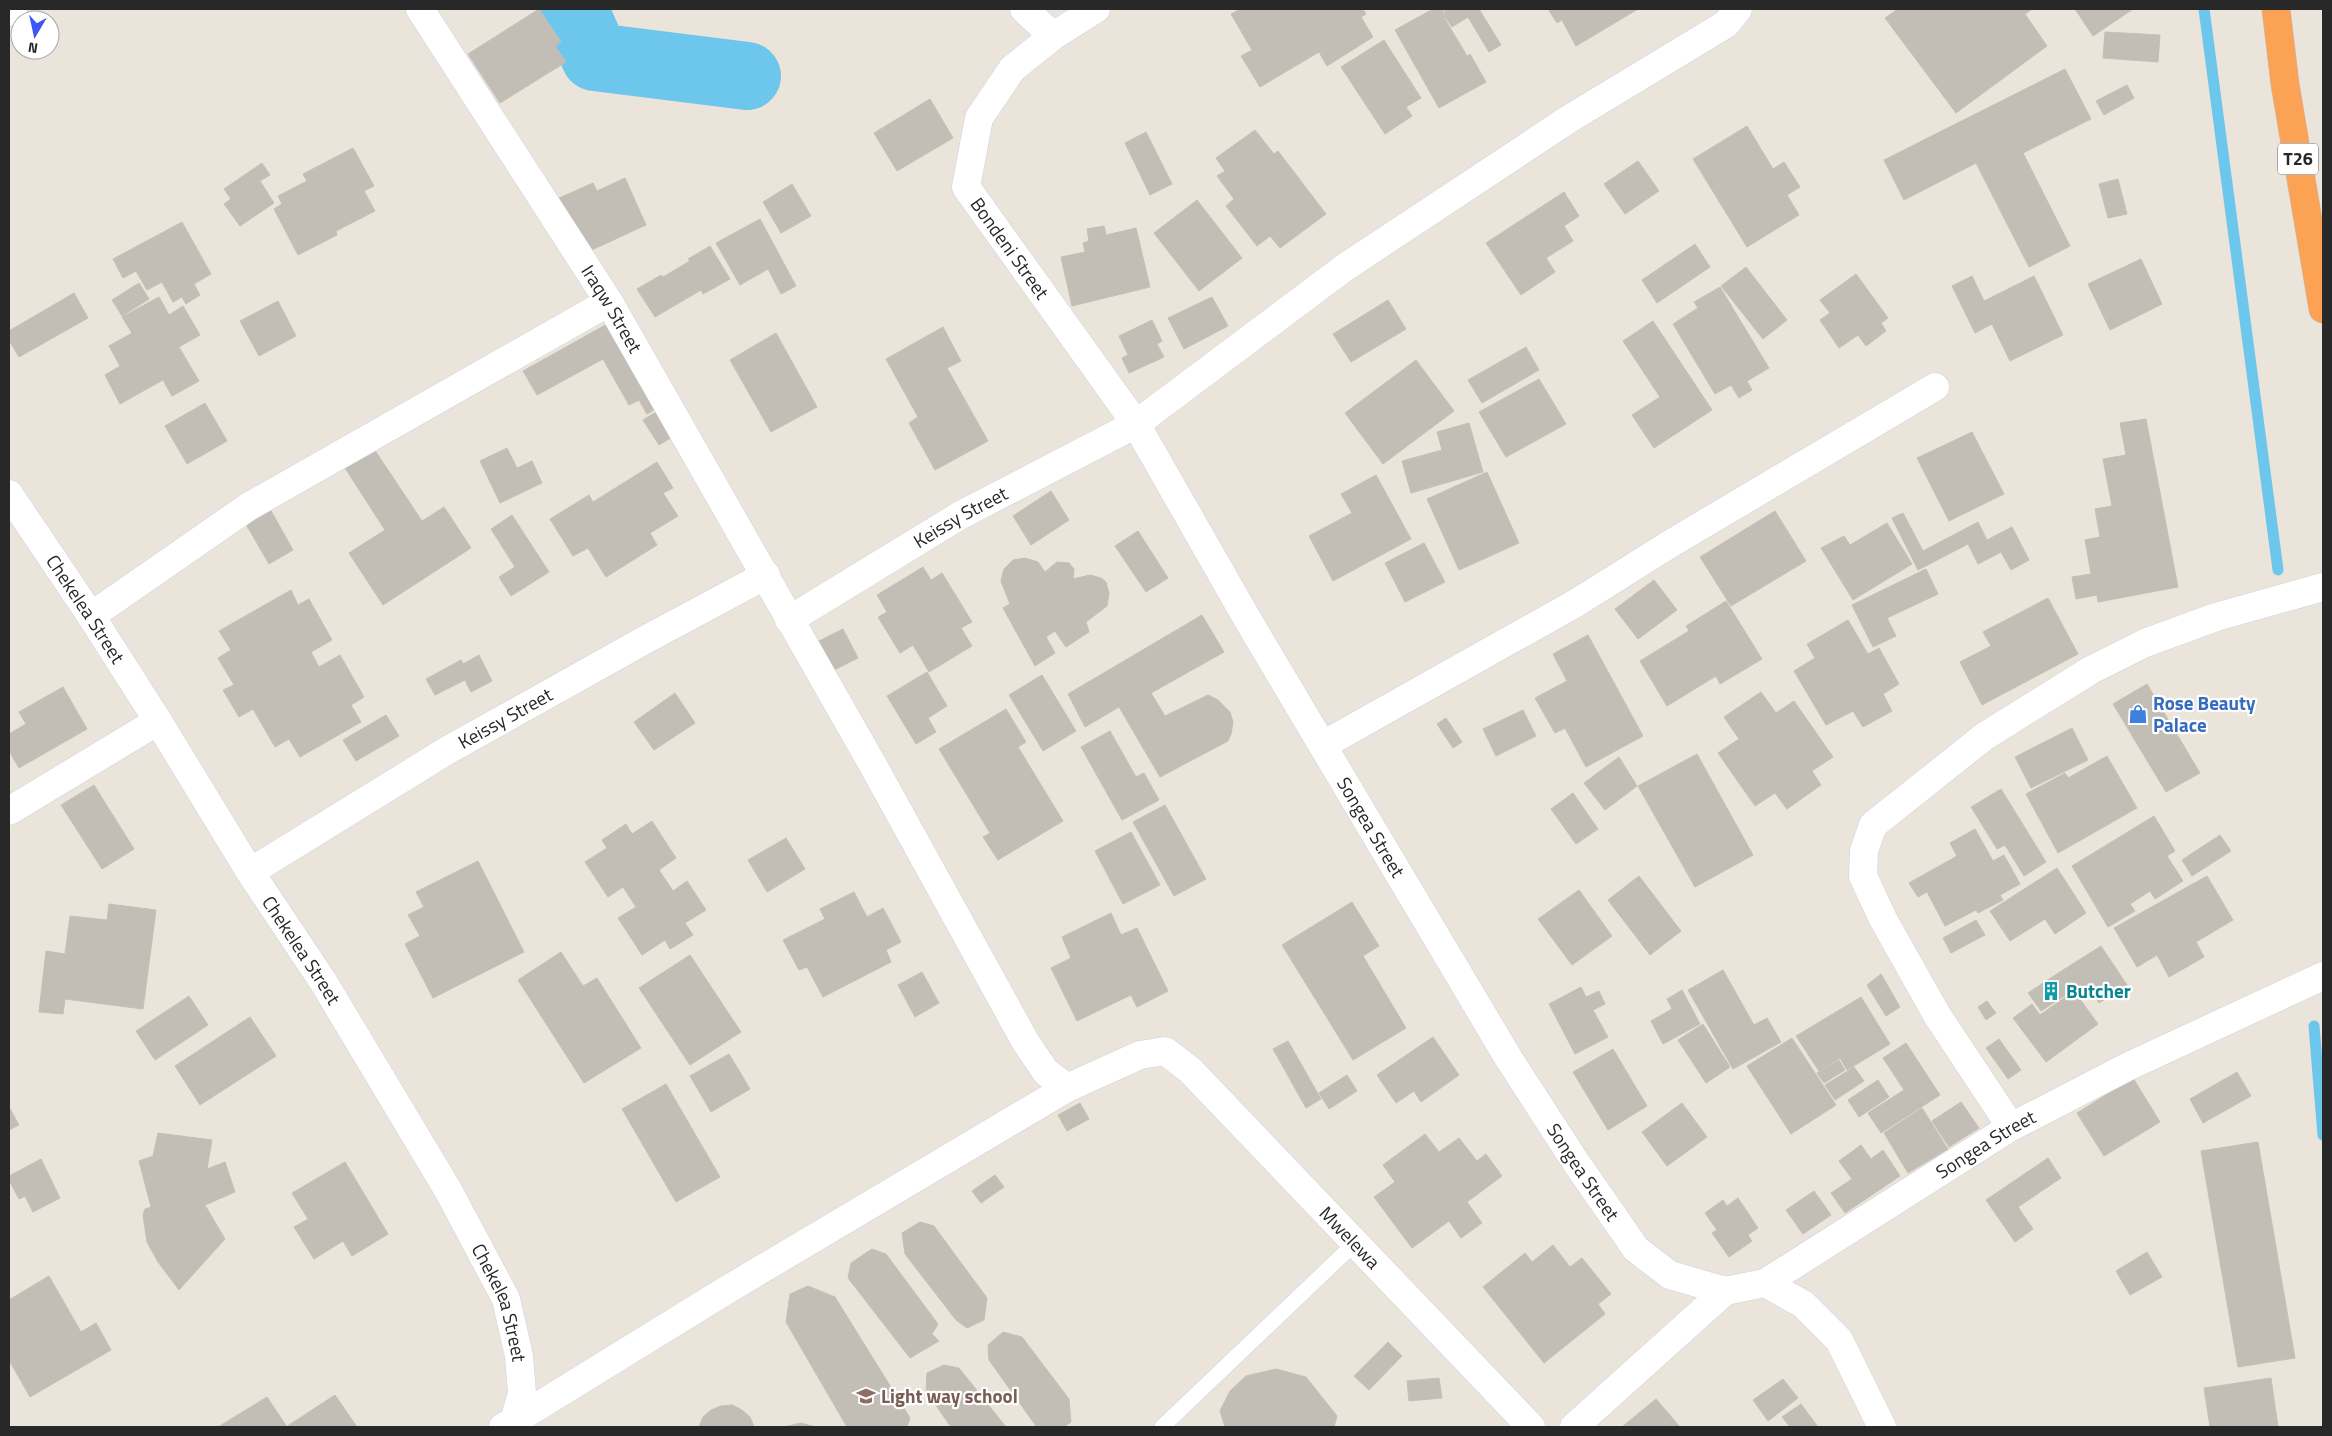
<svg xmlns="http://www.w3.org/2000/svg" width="2332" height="1436" font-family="'Titillium Web',sans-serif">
<rect width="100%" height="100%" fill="#eae4da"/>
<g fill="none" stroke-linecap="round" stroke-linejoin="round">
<path stroke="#6dc6ec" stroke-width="11" d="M2204 9 2278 570
M2314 1026 2323 1135"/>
<path stroke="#6dc6ec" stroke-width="68" d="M574 9 595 57 747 76"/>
</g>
<path fill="#c2beb5" stroke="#c5c0b4" d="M539 9 561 42 555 46 566 62 500 103 468 54Z
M1241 9H1363L1366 14 1361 17 1373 37 1327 66 1319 52 1260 87 1241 56 1252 50 1231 14Z
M1433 9H1442L1444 13 1442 14 1467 56 1470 54 1486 82 1439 108 1395 30Z
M1443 9H1479L1501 45 1489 52 1468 17 1452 27 1443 14 1446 13Z
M1548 9H1638L1576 46 1562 20 1557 23Z
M1898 9H2032L2025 14 2047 46 1956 113 1885 18Z
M2075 9H2133L2093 36Z
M2105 32 2160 35 2158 62 2103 58Z
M1384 40 1421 98 1406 107 1412 116 1385 134 1341 67Z
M2065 69 2091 119 2023 153 2070 246 2029 267 1976 163 1904 200 1884 160Z
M2127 85 2134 98 2104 115 2096 101Z
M930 99 953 138 897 171 874 133Z
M1747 126 1773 169 1784 162 1800 187 1787 195 1799 215 1747 247 1693 159Z
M1255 130 1274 154 1278 151 1326 214 1280 248 1270 236 1257 246 1226 206 1234 199 1217 176 1225 171 1216 158Z
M1146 132 1172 184 1150 195 1125 143Z
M353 148 374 186 364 191 375 211 336 231 337 235 298 255 274 209 282 204 278 196 307 181 303 174Z
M1638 161 1659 191 1625 214 1604 184Z
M262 163 270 175 260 181 274 203 240 226 224 204 231 199 224 189Z
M625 178 646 225 583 254 557 199 593 183 597 191Z
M2118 179 2127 214 2108 218 2099 184Z
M792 184 811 216 781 233 763 202Z
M1564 192 1579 216 1564 226 1573 241 1546 258 1555 272 1521 295 1486 243Z
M1197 200 1242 258 1199 291 1154 233Z
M760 219 796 286 781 294 768 269 740 285 716 243Z
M182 222 211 274 194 284 200 295 186 304 182 297 173 302 162 282 147 290 136 271 123 278 113 259Z
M1104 226 1106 235 1136 228 1150 287 1072 306 1061 257 1085 252 1083 243 1089 241 1087 229Z
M1695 244 1710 267 1657 303 1642 280Z
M710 246 730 279 703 294 701 290 655 317 637 289 661 275 663 277 690 261 688 259Z
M2141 259 2162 304 2110 330 2088 284Z
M1746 267 1787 320 1763 339 1721 286Z
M1856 274 1888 318 1881 323 1886 331 1866 346 1858 335 1839 348 1820 320 1830 313 1820 300Z
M1972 276 1984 301 2034 276 2063 335 2010 361 1992 324 1975 333 1952 286Z
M139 283 149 299 122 316 112 300Z
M1720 287 1769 368 1747 381 1752 390 1739 398 1731 385 1715 394 1673 324 1698 308 1694 302Z
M74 293 88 318 19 357 9 340V331Z
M159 297 169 315 183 306 200 335 179 347 199 381 172 396 163 380 120 404 105 375 120 366 109 346 132 333 122 317Z
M1212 297 1228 326 1184 349 1168 318Z
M1388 300 1406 329 1351 362 1333 334Z
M278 301 296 336 259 356 240 321Z
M1152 320 1162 341 1157 344 1164 357 1129 373 1122 358 1128 355 1119 336Z
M1653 321 1712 410 1654 448 1632 415 1660 397 1623 341Z
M609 323 657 408 647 414 639 400 629 405 603 359 537 395 523 371Z
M943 327 961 361 947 368 988 441 935 470 909 423 918 417 886 359Z
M776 333 817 407 771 432 730 360Z
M1526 347 1539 370 1482 403 1468 380Z
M1416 360 1454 411 1383 464 1345 413Z
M1539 379 1566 424 1506 457 1479 412Z
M205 403 227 441 187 464 165 426Z
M661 409 677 434 659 445 643 420Z
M2146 419 2178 587 2098 602 2097 595 2076 599 2072 577 2091 574 2085 540 2100 537 2095 509 2112 506 2103 459 2126 455 2120 423Z
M1469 423 1483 472 1411 493 1402 461 1442 450 1437 432Z
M1972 432 2004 494 1949 521 1917 458Z
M507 448 517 468 532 461 542 483 500 503 480 461Z
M374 449 422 521 444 507 471 548 383 605 349 553 385 530 345 468Z
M657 462 673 488 663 493 678 516 650 533 657 545 606 577 588 548 573 556 550 519 589 495 593 502Z
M1487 472 1519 543 1459 570 1427 499Z
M1376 475 1411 539 1333 581 1309 536 1352 513 1341 494Z
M1051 491 1069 520 1031 545 1013 516Z
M265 500 293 550 269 564 240 514Z
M1775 511 1806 561 1731 606 1700 557Z
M1903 513 1923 551 1978 522 1987 540 2012 527 2029 560 2011 570 2001 552 1978 564 1968 544 1918 570 1892 518Z
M512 515 549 572 511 596 499 577 515 567 491 529Z
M1887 523 1912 564 1853 600 1821 548 1844 536 1850 545Z
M1138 531 1168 578 1146 592 1115 546Z
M1424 543 1445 582 1405 602 1385 563Z
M1025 558 1038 562 1045 572 1057 562 1069 563 1074 569 1073 579 1090 575 1101 578 1106 582 1109 594 1107 606 1086 622 1089 632 1066 647 1055 631 1046 637 1055 653 1035 666 1003 608 1010 604 1001 581 1004 569 1013 560Z
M923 567 931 580 942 573 972 622 961 628 972 646 929 672 913 645 900 653 878 617 887 612 877 595Z
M1926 569 1938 594 1887 618 1896 636 1873 647 1852 605Z
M1654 580 1677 610 1638 639 1615 609Z
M291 590 298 605 309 599 332 640 311 652 319 667 340 655 364 697 351 705 361 722 300 757 289 739 275 747 253 709 239 717 223 690 234 685 218 658 231 650 219 631Z
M2048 598 2078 654 1982 705 1960 662 1991 646 1983 632Z
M1726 601 1762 659 1720 684 1716 676 1667 706 1640 661 1689 631 1686 626Z
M1202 615 1224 652 1151 693 1165 716 1208 695 1218 700 1230 712 1233 722 1231 734 1228 741 1160 777 1119 707 1085 727 1068 694Z
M1848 620 1868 654 1879 648 1899 684 1883 694 1892 711 1863 727 1853 711 1826 725 1794 671 1815 658 1807 644Z
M843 629 858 658 832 671 817 642Z
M1588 635 1643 736 1586 767 1565 728 1555 733 1535 698 1567 681 1553 654Z
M479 655 492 681 471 692 465 680 435 695 426 679 461 660 463 664Z
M927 672 947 706 928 718 936 732 916 744 887 696Z
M1042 675 1076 731 1043 751 1009 695Z
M2147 684 2200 773 2166 792 2113 704Z
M63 687 87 729 19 768 9 751V734L26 724 19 712Z
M1761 692 1776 713 1794 701 1833 757 1812 771 1821 785 1787 809 1775 793 1755 806 1718 753 1739 739 1724 717Z
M675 693 695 723 654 750 634 722Z
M1006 709 1026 742 1018 747 1063 821 998 860 983 837 990 833 939 749Z
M1523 710 1536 736 1496 756 1483 729Z
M386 715 399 736 356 761 343 740Z
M1446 718 1462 742 1453 748 1437 724Z
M2072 728 2088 760 2031 788 2015 757Z
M1110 731 1136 777 1144 773 1159 800 1122 820 1081 747Z
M1697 754 1753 855 1695 887 1638 786Z
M2107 756 2137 808 2058 853 2026 794 2065 773 2068 778Z
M1619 757 1637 786 1605 810 1584 783Z
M94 785 134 849 102 869 61 805Z
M2001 789 2046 862 2024 876 2005 845 1997 849 1971 807Z
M1573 793 1598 829 1576 844 1551 809Z
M1165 805 1206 879 1174 896 1133 822Z
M2154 816 2175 851 2167 856 2183 881 2155 899 2150 891 2130 904 2135 911 2108 927 2072 866Z
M652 821 676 858 659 870 673 891 687 881 706 910 685 923 693 935 670 949 665 940 642 955 618 918 636 907 623 887 608 897 585 862 607 848 602 840 626 824 632 834Z
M1975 829 1993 861 2004 855 2020 884 2000 895 2003 900 1978 913 1976 910 1945 926 1927 892 1918 897 1909 883 1957 856 1950 843Z
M1131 832 1160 885 1123 904 1095 851Z
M2220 835 2231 851 2192 876 2182 860Z
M786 838 805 869 767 892 748 860Z
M478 861 524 952 433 998 405 944 420 936 408 915 424 907 416 892Z
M2057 868 2086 913 2055 934 2045 919 2010 941 1990 911Z
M1639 876 1681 931 1650 955 1608 900Z
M2207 876 2233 920 2196 942 2204 957 2169 977 2157 955 2137 967 2114 928Z
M1579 890 1612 936 1572 965 1538 919Z
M854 892 867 917 883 908 901 942 886 950 891 962 823 997 807 967 799 970 783 940 825 919 820 909Z
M1352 902 1379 946 1363 956 1406 1028 1353 1060 1282 945Z
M109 904 156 910 143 1009 65 999 63 1014 39 1012 46 951 65 954 70 916 107 920Z
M1111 913 1121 935 1137 928 1168 991 1137 1007 1131 995 1077 1021 1051 968 1071 958 1062 937Z
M1976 920 1985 935 1951 953 1943 938Z
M2101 946 2127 985 2099 1003 2090 988 2079 994 2063 970Z
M561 952 583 986 597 978 641 1048 584 1083 518 980Z
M690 955 741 1032 690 1065 639 988Z
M1723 970 1754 1025 1767 1018 1781 1042 1733 1069 1688 990Z
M2063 970 2075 989 2041 1011 2028 993Z
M922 972 939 1003 915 1017 898 985Z
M1881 974 1900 1007 1886 1016 1867 985Z
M1581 987 1586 997 1599 991 1605 1004 1593 1010 1608 1037 1575 1054 1549 1004Z
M1682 990 1700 1024 1663 1044 1651 1021 1672 1009 1667 999Z
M2074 991 2098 1024 2046 1062 2013 1018 2032 1004 2040 1015Z
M189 996 208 1025 155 1060 136 1031Z
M1861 997 1890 1044 1847 1070 1840 1058 1819 1071 1796 1036Z
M1987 1001 1996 1013 1986 1020 1978 1007Z
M250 1017 276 1056 200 1105 175 1066Z
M1703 1024 1730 1067 1706 1083 1678 1040Z
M1433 1037 1459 1075 1421 1102 1414 1091 1396 1103 1377 1075Z
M1792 1038 1836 1105 1791 1134 1747 1066Z
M1999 1039 2021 1070 2008 1079 1986 1048Z
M1288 1041 1321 1099 1306 1108 1273 1049Z
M1906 1043 1940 1095 1881 1133 1868 1113 1904 1090 1883 1058Z
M1613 1049 1647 1106 1608 1130 1573 1072Z
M729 1054 750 1089 711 1112 690 1076Z
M1839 1060 1845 1070 1824 1083 1817 1073Z
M1854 1067 1864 1081 1835 1100 1825 1085Z
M2237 1072 2251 1096 2203 1123 2190 1099Z
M1347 1075 1357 1091 1329 1109 1319 1093Z
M2133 1078 2160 1122 2104 1156 2077 1113Z
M1878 1080 1889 1097 1859 1117 1848 1100Z
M666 1084 720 1177 676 1202 622 1109Z
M1961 1102 1979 1128 1949 1147 1932 1121Z
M1080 1103 1089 1119 1067 1131 1058 1115Z
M1682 1103 1707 1137 1667 1166 1642 1132Z
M9 1107 19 1125 9 1130Z
M1922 1108 1948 1149 1908 1173 1884 1133Z
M158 1133 212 1140 207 1169 225 1162 235 1192 205 1205 225 1239 179 1290 158 1262 147 1242 143 1215 145 1209 151 1207 139 1161 153 1156Z
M1425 1134 1439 1152 1459 1138 1477 1161 1486 1154 1502 1176 1467 1202 1482 1223 1461 1238 1449 1221 1412 1248 1374 1197 1395 1182 1383 1165Z
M2258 1142 2295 1358 2238 1367 2201 1151Z
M1861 1145 1871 1159 1883 1150 1900 1176 1845 1213 1831 1193 1852 1179 1839 1161Z
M2048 1158 2061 1178 2018 1207 2033 1229 2015 1242 1986 1200Z
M41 1159 60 1198 33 1212 25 1196 19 1199 9 1180V1176Z
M345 1162 388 1234 352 1256 343 1241 314 1259 294 1227 308 1219 292 1193Z
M995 1175 1004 1187 981 1203 972 1191Z
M1814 1191 1831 1215 1803 1234 1786 1210Z
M1738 1198 1758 1228 1748 1235 1752 1241 1729 1257 1712 1233 1717 1230 1705 1213 1723 1200 1727 1206Z
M920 1222 934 1226 987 1298 984 1320 967 1328 956 1320 905 1254 902 1233Z
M1553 1245 1570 1267 1582 1258 1611 1294 1598 1304 1605 1314 1544 1363 1483 1287 1525 1253 1532 1262Z
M872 1249 886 1254 938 1324 932 1334 939 1341 910 1358 848 1278 851 1263Z
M2147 1252 2162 1277 2130 1295 2116 1271Z
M49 1276 81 1332 96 1323 111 1350 30 1397 9 1360V1300Z
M808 1286 835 1297 910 1418 907 1427H847L786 1322 790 1294Z
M1003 1332 1022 1337 1069 1399 1071 1422 1064 1427 1036 1426 989 1360 988 1345Z
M1388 1342 1402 1356 1369 1390 1354 1376Z
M944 1365 959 1368 1006 1427H951L926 1391 927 1373Z
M1276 1369 1306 1377 1337 1416 1334 1427H1225L1220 1411 1230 1391 1246 1376Z
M1439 1378 1442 1398 1409 1401 1407 1381Z
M2271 1378 2278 1427H2210L2204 1388Z
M1783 1379 1798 1398 1768 1421 1753 1400Z
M335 1395 357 1427H286Z
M267 1397 287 1427H218Z
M1656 1399 1680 1427H1622Z
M1801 1404 1818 1427H1790L1782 1417Z
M732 1405 742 1410 750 1417 754 1427H699L703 1417 711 1410 721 1406Z
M801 1423 816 1427H784Z"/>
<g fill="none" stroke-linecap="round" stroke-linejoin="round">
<g stroke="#cfd2e1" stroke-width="16">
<path id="lane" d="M1162 1427 1354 1244"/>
</g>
<g stroke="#cfd2e1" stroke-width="29">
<g id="street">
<path id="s1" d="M420 9 609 302 874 767 1025 1041 1046 1072 1067 1088 1140 1055 1165 1051 1190 1070 1531 1427"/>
<path d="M1024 9 1053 36"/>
<path id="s2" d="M1096 9 1053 36 1012 69 979 118 966 187 1136 424 1249 622 1509 1059 1575 1161 1636 1249 1670 1275 1725 1291 1765 1283 2011 1127 2127 1067 2323 976"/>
<path d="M9 12 13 9"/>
<path id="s3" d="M9 494 91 616 158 721 250 872 324 983 448 1190 506 1299 519 1356 522 1393 514 1421 503 1427"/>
<path d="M91 616 248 507 609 302"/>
<path id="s4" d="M789 620 959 516 1136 424 1344 268 1569 119 1726 24 1738 9"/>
<path d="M1323 745 1576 603 1670 544 1935 387"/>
<path d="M9 811 158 721"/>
<path id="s5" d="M250 872 448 750 643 641 766 575"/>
<path d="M2011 1127 1937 1015 1883 919 1863 876 1864 851 1873 825 1985 736 2091 670 2145 643 2216 617 2323 587"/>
<path d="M1765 1283 1803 1304 1839 1340 1882 1427"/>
<path d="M514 1421 725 1291 1067 1088"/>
<path d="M1574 1427 1725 1291"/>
</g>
</g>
<g stroke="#c3c3c3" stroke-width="29">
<path id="highway" d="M2276 9 2285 84 2323 309"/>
</g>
<use href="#lane" stroke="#fff" stroke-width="15"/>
<use href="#street" stroke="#fff" stroke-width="28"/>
<use href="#highway" stroke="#fba254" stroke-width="28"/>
</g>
<defs>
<g id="shop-bare" transform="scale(1.5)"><path d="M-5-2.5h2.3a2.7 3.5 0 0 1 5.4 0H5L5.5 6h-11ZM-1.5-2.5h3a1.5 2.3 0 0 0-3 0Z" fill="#3f7fe0" stroke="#fff" stroke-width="2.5" paint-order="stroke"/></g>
<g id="building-bare" transform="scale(1.5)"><path d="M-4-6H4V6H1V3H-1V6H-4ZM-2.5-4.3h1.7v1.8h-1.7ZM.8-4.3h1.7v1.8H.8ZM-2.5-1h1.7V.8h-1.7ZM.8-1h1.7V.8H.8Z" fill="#0f9aa8" stroke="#fff" stroke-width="2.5" paint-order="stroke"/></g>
<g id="school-bare" transform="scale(1.5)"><path d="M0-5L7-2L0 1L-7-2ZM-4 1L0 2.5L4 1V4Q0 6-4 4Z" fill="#8d6e63" stroke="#fff" stroke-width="2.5" paint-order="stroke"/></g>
</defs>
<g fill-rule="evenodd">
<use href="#shop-bare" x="2138" y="714"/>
<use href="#building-bare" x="2051" y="991"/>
<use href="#school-bare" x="866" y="1396"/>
</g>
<g text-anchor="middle" stroke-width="4.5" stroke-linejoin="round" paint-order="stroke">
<rect fill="#fff" stroke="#686868" stroke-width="1" x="2278" y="143.5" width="40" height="31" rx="4"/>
<g font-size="18" font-weight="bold" fill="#282828">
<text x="2298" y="165">T26</text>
</g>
<g font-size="19" fill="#282828" stroke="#fff">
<text dy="7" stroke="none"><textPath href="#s2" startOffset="308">Bondeni Street</textPath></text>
<text dy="7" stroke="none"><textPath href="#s1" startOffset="356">Iraqw Street</textPath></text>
<text dy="7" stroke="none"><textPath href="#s4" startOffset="200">Keissy Street</textPath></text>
<text dy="7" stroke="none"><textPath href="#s3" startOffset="138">Chekelea Street</textPath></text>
<text dy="7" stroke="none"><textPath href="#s5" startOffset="298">Keissy Street</textPath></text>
<text dy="7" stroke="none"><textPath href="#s2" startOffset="991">Songea Street</textPath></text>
<text dy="7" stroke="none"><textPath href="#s3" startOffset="542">Chekelea Street</textPath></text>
<text dy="7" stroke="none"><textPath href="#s2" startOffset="1891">Songea Street</textPath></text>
<text dy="7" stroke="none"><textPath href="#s2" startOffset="1396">Songea Street</textPath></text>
<text dy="7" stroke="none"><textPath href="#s1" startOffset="1629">Mwelewa</textPath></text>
<text dy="7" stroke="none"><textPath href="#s3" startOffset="948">Chekelea Street</textPath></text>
</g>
<g font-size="19" font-weight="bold" fill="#366cbe" stroke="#fff" text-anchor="start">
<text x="2153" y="710">Rose Beauty<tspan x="2153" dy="22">Palace</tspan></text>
</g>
<g font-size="19" font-weight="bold" fill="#0d838f" stroke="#fff" text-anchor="start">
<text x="2066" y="998">Butcher</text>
</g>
<g font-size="19" font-weight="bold" fill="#785e54" stroke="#fff" text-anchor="start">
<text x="881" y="1403">Light way school</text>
</g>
</g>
<rect width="2332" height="1436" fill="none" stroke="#282828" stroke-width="20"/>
<g transform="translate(35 35) rotate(189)"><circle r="24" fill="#ffffff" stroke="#a9a9a9"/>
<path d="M0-4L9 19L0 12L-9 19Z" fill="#3b57f6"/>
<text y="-8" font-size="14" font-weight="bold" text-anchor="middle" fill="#282828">N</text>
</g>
</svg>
